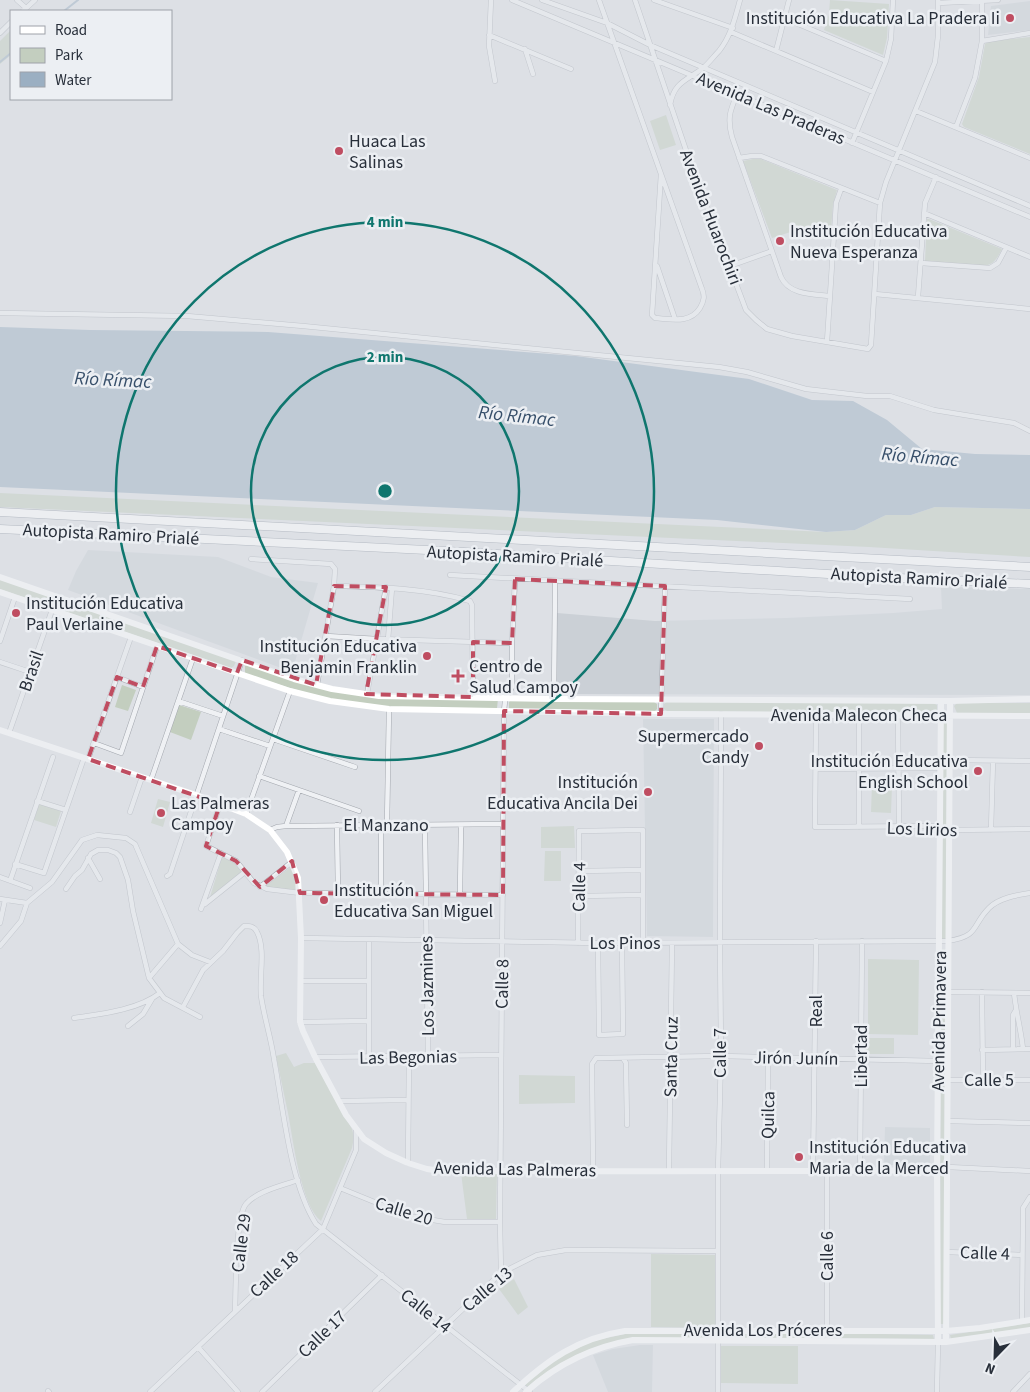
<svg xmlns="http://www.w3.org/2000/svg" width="1030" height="1392" font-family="'Source Sans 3',sans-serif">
<rect width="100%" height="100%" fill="#dde0e5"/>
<path fill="#cbd0d6" d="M1030 1V30L988 35 991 6Z
M88 550 218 557 271 577 318 583 292 672 68 590 76 571Z
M955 587 1030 589V695L556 694 557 613 655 621 786 618 893 613 942 609 941 588Z
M643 719H714L713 937 647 936Z
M885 1127 930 1128V1165H884Z
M640 1345H653L652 1392H608L593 1355 613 1349Z"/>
<path fill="#c3cebf" d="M830 0 889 4 887 38 883 55 824 30 829 14Z
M11 30V55L0 64V41Z
M1030 37V154L964 127 962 124 979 77 985 44 990 41Z
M666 115 676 145 660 150 650 121Z
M753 159H761L837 190 833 205 831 230 803 228 772 238 743 161Z
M927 219H929L1002 249C997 258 995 264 984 266L925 261Z
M0 493 826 532 855 530 886 515H911L935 507 1030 509V557L869 547 0 507Z
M0 578 236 661 234 666 231 668 0 589Z
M249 665 344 693 498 699 497 708C451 708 405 709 359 704 320 699 282 685 245 674V666Z
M122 685 136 690 128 711 115 707Z
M512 699 654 702 657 704V709L655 711 509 708V702Z
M668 701 933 703 937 705V711L935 713 667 711 664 709V704Z
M957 703H1030V713H957L954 706Z
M179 705 201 712 191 740 170 732Z
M943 723H947L946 939H941Z
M872 784 892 785 891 813 871 812Z
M158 799 170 802 163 827 151 823Z
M39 804 61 811 56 827 34 820Z
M574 826 575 848H541V827Z
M545 851H561V881H544Z
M222 857 235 863 242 872 210 897Z
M291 867 296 879 297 890 264 887Z
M941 949H945L944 1324H940Z
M868 959 919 960 918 1035 868 1034Z
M864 1038H894V1054H864Z
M286 1053 294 1067 304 1063H315L352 1129 354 1137 352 1148 321 1221C301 1206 293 1139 288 1113 284 1094 280 1075 276 1056Z
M519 1075 575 1076V1103L519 1104Z
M497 1172 496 1219H467L461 1173Z
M651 1254 715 1255 717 1328 651 1327Z
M514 1279 528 1307 518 1315 499 1289Z
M1030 1323V1329L951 1339 950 1335Z
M634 1332 715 1333 717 1337 715 1338 609 1343 576 1355 529 1387 525 1385 559 1357 593 1341Z
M726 1333H819L820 1338H728L725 1337Z
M832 1333 933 1335 934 1339 833 1338 830 1336Z
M721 1346H798V1384L721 1383Z"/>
<path fill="#9bafc2" d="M0 327 90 330 268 332 576 356 749 379 812 400 853 401 887 420 922 449 975 454 1030 455V509L935 507 911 515H886L855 530 826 532 717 520 0 487Z"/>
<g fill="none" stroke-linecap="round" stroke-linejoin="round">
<path stroke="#9bafc2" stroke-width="2" d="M64 11 78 0
M0 62 11 53"/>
<g stroke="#a3a7ae" stroke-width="5.5">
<path id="street" d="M17 0 26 8
M491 0 489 46 495 81
M512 0 1030 217
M542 0 607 23 650 45 1030 206
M599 0 702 289C705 296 704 301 700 308 690 324 671 319 655 318L652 315 661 174
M635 0 689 159 746 310 756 320 767 329 792 336 868 349 871 345 880 203 886 182 935 62 938 36V0
M654 0 733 28
M938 3 998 0
M23 11 35 0
M784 18 886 61
M731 32 873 92
M0 33 11 22
M489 35 571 69
M982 41 1030 33
M525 49 533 74
M776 51 789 0
M737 94C730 111 727 118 732 137L781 277C789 295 813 294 830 296
M670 105C674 82 686 81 703 68 709 63 714 56 719 51 731 36 735 18 740 0
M916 111 1030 158
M956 127 975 78 982 41V2
M852 143 886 61 891 39 893 0
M739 158 752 156H761L880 203
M924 213 1030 257
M921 263 990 268 998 263 1006 248
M657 266 675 319
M730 266 772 251
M875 294 1030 309
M918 297 925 203 936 177
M0 313 187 316 303 326 719 367 747 372 806 389 867 396H890L934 410 1014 423 1030 431
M827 342 836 203 841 189
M251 559 331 564 335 569 334 586 317 685
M450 575 910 599
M334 586C379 587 426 588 470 601L472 605 473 697
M326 636 377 639 512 643
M388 640 392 588
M0 641 15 597
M0 662 30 672
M117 677 143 687
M367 694 386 587
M554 699 555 582
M178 701 223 716
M661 714 665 586
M816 715 815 827 939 826 949 830 1030 829
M859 715V827
M898 716 899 827
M219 729 270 746
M9 733 52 610
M273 739 355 767
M94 743 121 753 157 646
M88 759 131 637
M949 760 1030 761
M816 769 940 768
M259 776 359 811
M151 780 193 658
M37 801 66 810
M220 804 206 846 236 861 254 883 267 889 300 893 503 895
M130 812 142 777
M246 814 290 691
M337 825 338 893
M387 825 389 709
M425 825 428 1056
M286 826 299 790
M270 830 277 827 286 826 502 824
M991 830 993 761
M88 858 100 879
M15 864 44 873 84 758
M580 871 643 870
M167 876 170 874 242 660
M0 877 30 888
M10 881 53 757
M260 887 292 862
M66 889 75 876 82 870 91 854 98 850H108L116 853 120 857 128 880 133 911 149 978 164 998 200 1017
M381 893V825
M460 894 461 825
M580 896 643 895
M0 899 27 903
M205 904 245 872
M201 909 221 853
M0 923 5 900
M301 938 598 943 948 941C980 936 971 926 989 908 999 898 1017 895 1030 893
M578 943 579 831 643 830V943
M598 943 599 1035 623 1034 622 943
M0 946 21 921 27 903 52 882 82 840 97 835 126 838 135 844 178 944 192 955 210 962
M149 978 178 944
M301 981H369
M948 992 1030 993
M982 992 983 1080
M1014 993C1016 1012 1021 1030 1023 1049
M183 1007 203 970 223 951 237 933 244 926C250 926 254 926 257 932 266 949 259 977 261 996 264 1017 271 1038 274 1059 283 1107 290 1184 316 1224L530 1392
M74 1018C101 1014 138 1010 160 993
M300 1022 369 1021
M128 1026 143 1014 152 999
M1013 1049V1015L1016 1010
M982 1050 1030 1049
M315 1057 501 1055
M369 1058V939
M623 1058 626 1063 627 1125
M948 1080H1030
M339 1101 408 1100
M948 1121 1030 1123
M408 1163 409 1057
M593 1170 592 1064 596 1058 721 1056 938 1061
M860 1170 862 941
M937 1170 948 1167 1030 1171
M669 1171 672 943
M767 1171 768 1058
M813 1172 816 941
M340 1188 409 1216 445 1222H500
M947 1252 1022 1255
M501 1273 500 1222 504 711 505 701 512 687V643L515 579
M235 1311C236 1290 235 1217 246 1204 257 1191 282 1186 298 1180
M1022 1321 1023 1208 1030 1197
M827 1340V1172
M198 1347 238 1392
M48 1391 49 1392
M150 1392 323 1229 356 1150V1131
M262 1392 382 1275
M375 1392 501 1273 537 1255 566 1250 718 1251
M718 1392V1171L721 1056 720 942 721 714
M937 1392 938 1342
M1013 1392 1030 1374"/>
</g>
<g stroke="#868e9a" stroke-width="9">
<path id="highway" d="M0 512 1030 567
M0 529 447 551 877 577 1030 584"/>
</g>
<use href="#street" stroke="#eff1f4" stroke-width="4.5"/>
<path stroke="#fff" stroke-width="6" d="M0 577 294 679 332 689 379 696 554 699 950 701 1030 699
M0 592 290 691 330 701 389 709 661 714 1030 716
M0 730 196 795 246 814 270 830 287 852 298 878 301 938 300 1022 303 1031 315 1057 346 1115 364 1139 386 1153 408 1163 427 1169 441 1171C607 1171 772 1172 937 1170
M938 1342 937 1170 941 701
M946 1342 950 701
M513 1392C547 1360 578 1338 625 1331H946L980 1328 1030 1320
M526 1392C557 1364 592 1347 633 1340L946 1342 1030 1330"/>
<use href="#highway" stroke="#fff" stroke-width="8"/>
</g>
<path d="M0 0H1030V1392H0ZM515 579 665 586 661 714 504 711 503 895 300 893 292 861 260 887 236 861 206 846 220 804 88 759 117 677 143 687 157 646 237 673 242 660 316 685 334 586 386 587 366 694 473 697V642L512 643Z" fill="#dde0e5" fill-opacity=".55" fill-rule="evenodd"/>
<path fill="none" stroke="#bf4d61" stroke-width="4" stroke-dasharray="10 6" stroke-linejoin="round" d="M515 579 665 586 661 714 504 711 503 895 300 893 292 861 260 887 236 861 206 846 220 804 88 759 117 677 143 687 157 646 237 673 242 660 316 685 334 586 386 587 366 694 473 697V642L512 643Z"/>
<g fill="none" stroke="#0f766e" stroke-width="2.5">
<circle cx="385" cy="491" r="134"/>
<circle cx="385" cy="491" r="269"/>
</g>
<g fill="#bf4d61" stroke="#eceff3" stroke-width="2">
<circle cx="1010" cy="18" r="5"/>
<circle cx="339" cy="151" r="5"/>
<circle cx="780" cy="241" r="5"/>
<circle cx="16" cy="613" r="5"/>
<circle cx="427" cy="656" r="5"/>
<path d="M455.5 668.5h5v5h5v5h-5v5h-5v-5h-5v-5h5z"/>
<circle cx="759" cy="746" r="5"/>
<circle cx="978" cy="771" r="5"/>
<circle cx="648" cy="792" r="5"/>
<circle cx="161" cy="813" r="5"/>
<circle cx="324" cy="900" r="5"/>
<circle cx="799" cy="1157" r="5"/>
</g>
<g text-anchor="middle" stroke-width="5" stroke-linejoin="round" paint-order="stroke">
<g font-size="18" fill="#282f3a" stroke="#eceff3" text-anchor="start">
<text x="1000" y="24" text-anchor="end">Institución Educativa La Pradera Ii</text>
<text x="349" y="147">Huaca Las<tspan x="349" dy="21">Salinas</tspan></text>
<text x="790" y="237">Institución Educativa<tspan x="790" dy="21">Nueva Esperanza</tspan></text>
<text x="26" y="609">Institución Educativa<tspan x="26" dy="21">Paul Verlaine</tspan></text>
<text x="417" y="652" text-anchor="end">Institución Educativa<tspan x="417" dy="21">Benjamin Franklin</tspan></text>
<text x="469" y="672">Centro de<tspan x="469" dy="21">Salud Campoy</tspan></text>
<text x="749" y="742" text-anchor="end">Supermercado<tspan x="749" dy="21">Candy</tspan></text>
<text x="968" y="767" text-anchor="end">Institución Educativa<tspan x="968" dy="21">English School</tspan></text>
<text x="638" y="788" text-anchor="end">Institución<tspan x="638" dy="21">Educativa Ancila Dei</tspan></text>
<text x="171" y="809">Las Palmeras<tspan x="171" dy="21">Campoy</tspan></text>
<text x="334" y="896">Institución<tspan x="334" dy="21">Educativa San Miguel</tspan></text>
<text x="809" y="1153">Institución Educativa<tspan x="809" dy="21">Maria de la Merced</tspan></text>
</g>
<g font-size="18" fill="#282f3a" stroke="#eceff3">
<text transform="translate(771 108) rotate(23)" y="6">Avenida Las Praderas</text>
<text transform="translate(711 217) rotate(69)" y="6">Avenida Huarochiri</text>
<text transform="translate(111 534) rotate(3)" y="6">Autopista Ramiro Prialé</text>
<text transform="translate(515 556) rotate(3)" y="6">Autopista Ramiro Prialé</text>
<text transform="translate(919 578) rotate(3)" y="6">Autopista Ramiro Prialé</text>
<text transform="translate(31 671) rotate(-71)" y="6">Brasil</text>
<text x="859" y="721">Avenida Malecon Checa</text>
<text x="386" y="831">El Manzano</text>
<text transform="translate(922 829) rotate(2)" y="6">Los Lirios</text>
<text transform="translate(579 887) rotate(-89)" y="6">Calle 4</text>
<text x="625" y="949">Los Pinos</text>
<text transform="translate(502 984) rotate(-89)" y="6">Calle 8</text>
<text transform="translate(427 986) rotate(-91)" y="6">Los Jazmines</text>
<text transform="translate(816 1011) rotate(-90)" y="6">Real</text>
<text transform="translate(939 1021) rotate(-89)" y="6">Avenida Primavera</text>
<text transform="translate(720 1053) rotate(-90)" y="6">Calle 7</text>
<text transform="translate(861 1056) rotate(-90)" y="6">Libertad</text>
<text transform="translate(408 1057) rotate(-1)" y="6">Las Begonias</text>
<text transform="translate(671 1057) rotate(-89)" y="6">Santa Cruz</text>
<text transform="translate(796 1058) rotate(1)" y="6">Jirón Junín</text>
<text x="989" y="1086">Calle 5</text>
<text transform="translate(768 1115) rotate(-89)" y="6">Quilca</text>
<text transform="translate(515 1169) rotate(1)" y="6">Avenida Las Palmeras</text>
<text transform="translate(404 1211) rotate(17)" y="6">Calle 20</text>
<text transform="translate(241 1243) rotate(-83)" y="6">Calle 29</text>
<text transform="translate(985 1253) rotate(2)" y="6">Calle 4</text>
<text transform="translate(827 1256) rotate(-90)" y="6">Calle 6</text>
<text transform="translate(274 1274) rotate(-43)" y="6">Calle 18</text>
<text transform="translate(487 1289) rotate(-40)" y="6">Calle 13</text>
<text transform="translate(426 1311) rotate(39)" y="6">Calle 14</text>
<text x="763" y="1336">Avenida Los Próceres</text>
<text transform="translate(322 1334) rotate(-44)" y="6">Calle 17</text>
</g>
<g font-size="19" font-style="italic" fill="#374f6a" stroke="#eceff3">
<text transform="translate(113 379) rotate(3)" y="7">Río Rímac</text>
<text transform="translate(517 415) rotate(6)" y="7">Río Rímac</text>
<text transform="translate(920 456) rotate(5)" y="7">Río Rímac</text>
</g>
</g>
<circle cx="385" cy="491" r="8" fill="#0f766e" stroke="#eceff3" stroke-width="2.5"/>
<g font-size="15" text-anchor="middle" font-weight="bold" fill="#0f766e" stroke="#eceff3" stroke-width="5" stroke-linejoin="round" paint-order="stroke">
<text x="385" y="227">4 min</text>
<text x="385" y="362">2 min</text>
</g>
<rect x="10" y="10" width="162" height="90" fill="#eceff3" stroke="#9ea2a9"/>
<rect x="20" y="26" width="25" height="8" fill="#ffffff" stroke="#9ea2a9"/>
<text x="55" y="35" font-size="15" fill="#282f3a">Road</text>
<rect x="20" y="48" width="25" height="15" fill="#c3cebf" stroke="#9ea2a9"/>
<text x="55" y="60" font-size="15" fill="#282f3a">Park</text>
<rect x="20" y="72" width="25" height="15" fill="#9bafc2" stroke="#9ea2a9"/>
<text x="55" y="85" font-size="15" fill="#282f3a">Water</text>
<g transform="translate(995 1357) rotate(203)" stroke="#eceff3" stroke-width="4" paint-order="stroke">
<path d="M0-4L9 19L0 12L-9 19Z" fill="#282f3a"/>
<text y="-8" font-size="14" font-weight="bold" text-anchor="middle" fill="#282f3a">N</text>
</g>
</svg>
